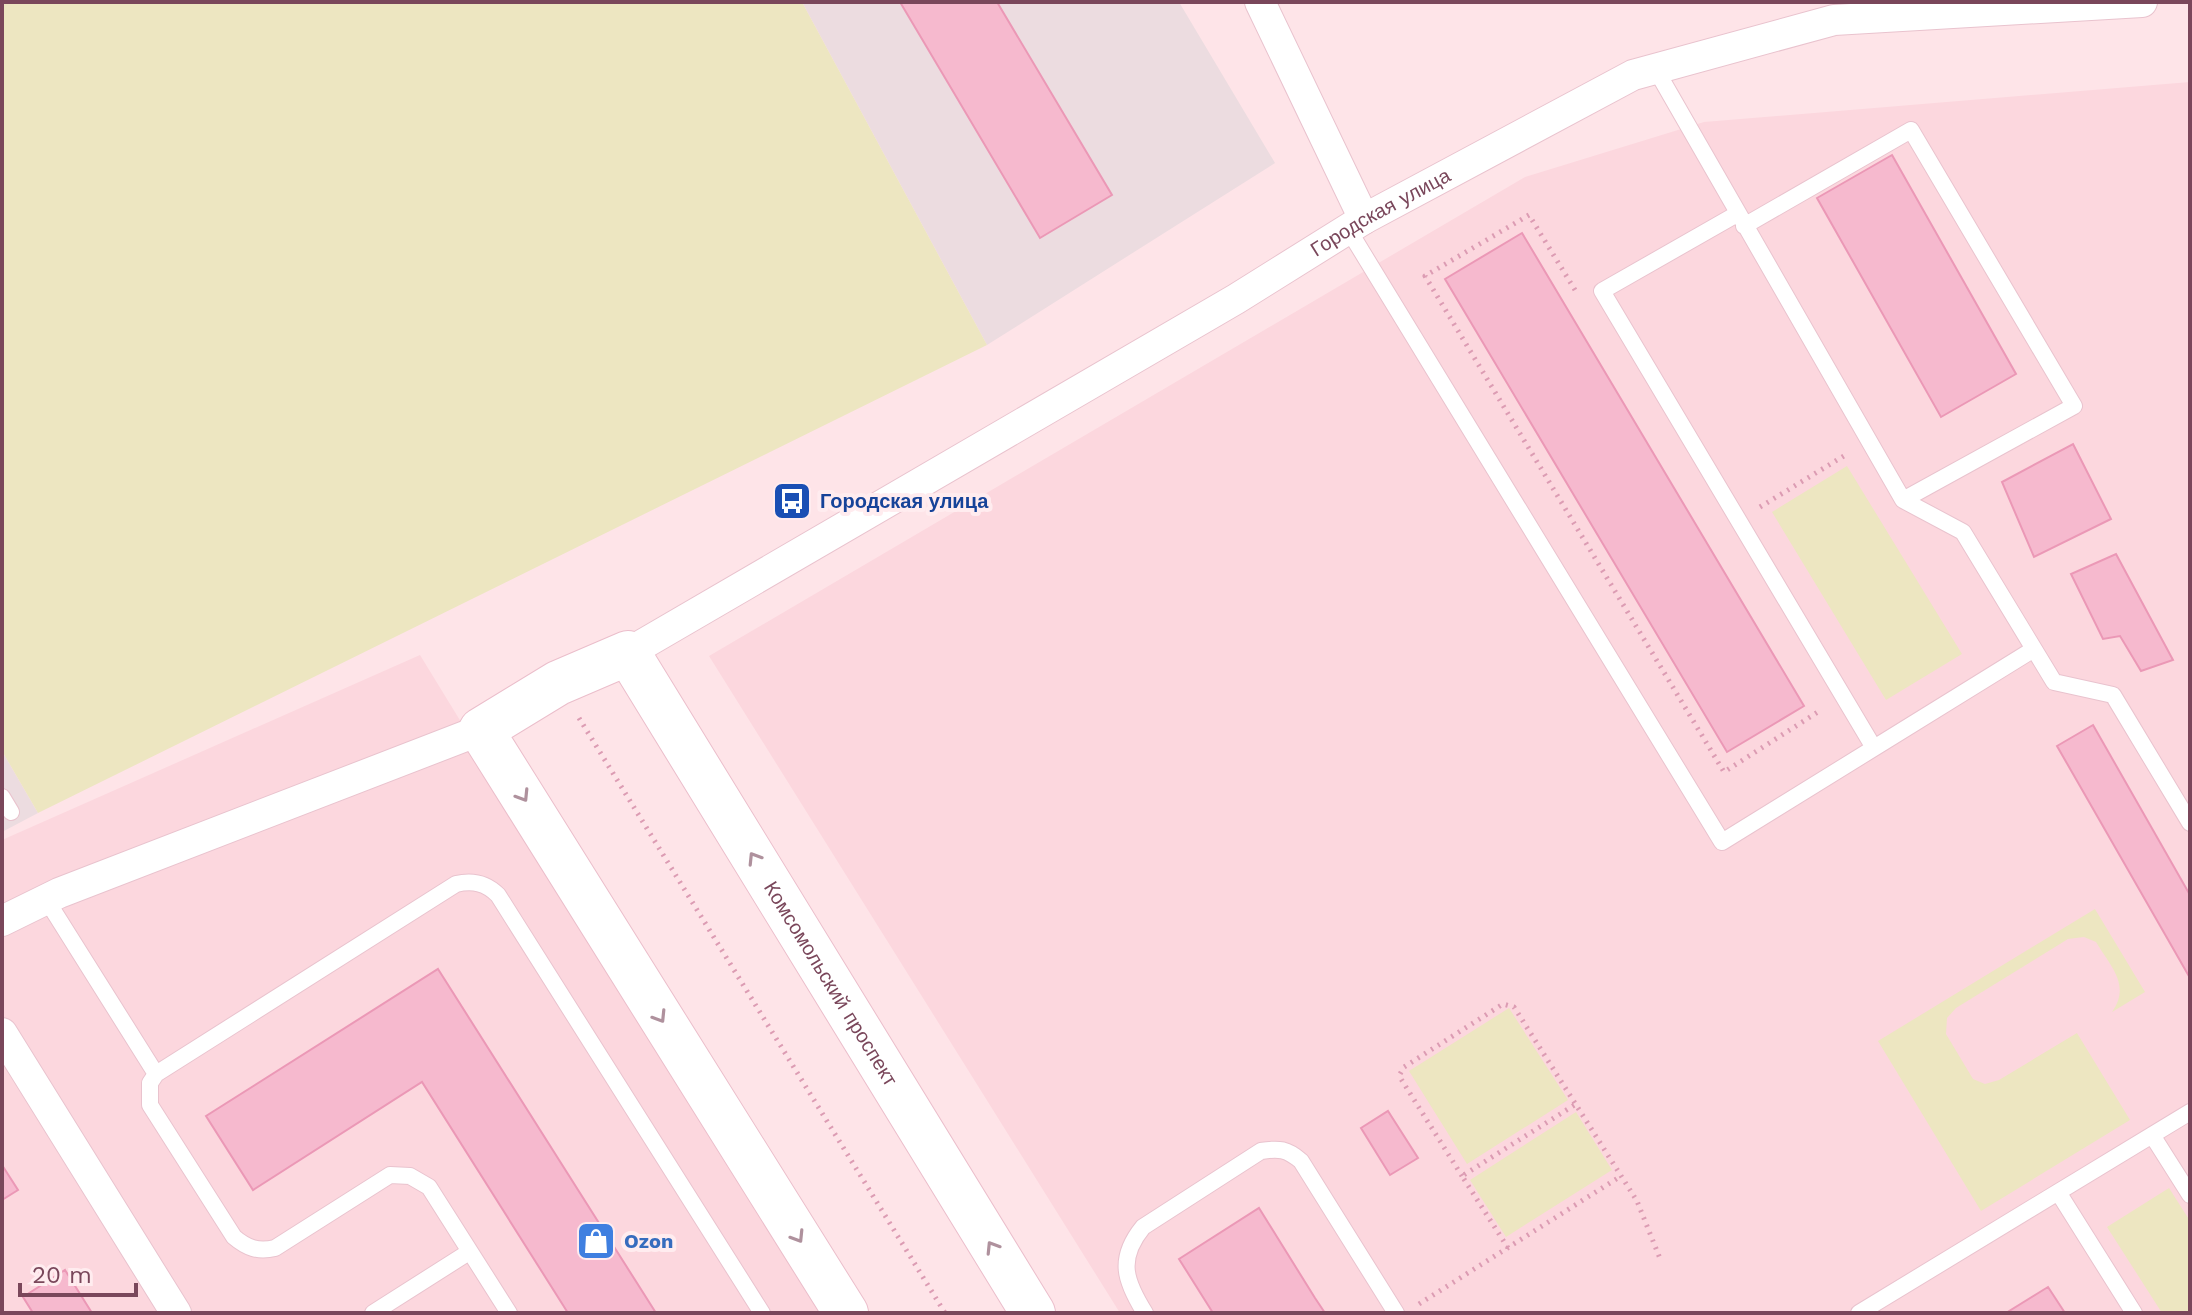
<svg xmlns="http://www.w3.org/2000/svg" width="2192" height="1315" font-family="'Work Sans',sans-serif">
<rect width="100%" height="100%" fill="#fee4e8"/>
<path fill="#fcd7de" d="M2190 82V1313H1120L709 656 1525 177 1704 122Z
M420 655 823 1313H2V840Z"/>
<path fill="#ecdce0" d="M802 2H1179L1275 163 987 345Z
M2 751 38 813 2 832Z"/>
<path fill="#ede6c1" d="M2 2H802L987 345 38 813 2 751Z
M1847 466 1962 654 1886 700 1772 512Z
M2095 909 2145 992 2112 1012C2131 985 2111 967 2096 942L2084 937 2068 939 1956 1008 1947 1018 1946 1034 1973 1079 1985 1084 1999 1080 2077 1033 2130 1120 1981 1211 1878 1041Z
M1509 1008 1568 1100 1467 1164 1409 1071Z
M1576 1112 1612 1170 1506 1237 1470 1180Z
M2169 1188 2190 1221V1313H2162L2107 1227Z"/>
<path fill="#f6b9ce" stroke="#eb98b6" stroke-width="2" d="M900 2H997L1112 195 1040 238Z
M1892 155 2016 374 1941 417 1817 198Z
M1522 233 1804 706 1727 752 1445 279Z
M2073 444 2111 519 2034 557 2002 482Z
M2116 554 2173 660 2141 671 2120 636 2103 639 2071 574Z
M2093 725 2190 895V978L2057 746Z
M438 969 656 1313H568L422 1082 253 1190 206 1116Z
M1388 1111 1418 1158 1390 1175 1361 1128Z
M2 1165 18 1190 2 1200Z
M1259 1208 1315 1298 1325 1313H1213L1179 1259Z
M65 1270 92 1313H33L23 1297Z
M2048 1287 2065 1313H2006Z"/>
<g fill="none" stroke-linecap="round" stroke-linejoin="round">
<g stroke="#e9c3ce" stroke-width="18">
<path id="service" d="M1655 68 1903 500 1963 532 2054 682 2113 695 2190 823
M1744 226 1911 130 2074 406 1903 500
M1348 229 1722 842 1874 748 1602 291 1737 214
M1874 748 2034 649
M2 797 11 812
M46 899 156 1074 150 1083V1105L234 1237C247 1248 258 1252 275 1248L390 1175 410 1176 429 1187 509 1313
M156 1074 456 884C473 880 486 883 498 895L762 1313
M2152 1135 2190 1195
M2058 1192 2134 1313
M373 1313 469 1252
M1145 1313C1125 1281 1117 1259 1143 1227L1261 1151C1279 1148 1287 1149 1301 1161L1396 1313
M1859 1313 2190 1112"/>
</g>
<g stroke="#e9c3ce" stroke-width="32">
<g id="minor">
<path d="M1260 2 1364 219"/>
<path id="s1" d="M628 653 1236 299 1364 219 1633 75 1834 20 2142 2"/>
<path d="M2 921 59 893 481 730"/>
<path d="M2 1033 176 1313"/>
</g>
</g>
<g stroke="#ebbecb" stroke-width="46">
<g id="secondary">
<path id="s2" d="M846 1313 481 730 558 683 628 653 1033 1313"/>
</g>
</g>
<path stroke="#dc9cb3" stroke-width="5" stroke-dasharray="2 6" stroke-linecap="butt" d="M1575 290 1529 215 1425 276 1724 772 1821 710
M1760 507 1847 454
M579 718 945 1313
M1462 1176 1401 1079 1400 1074 1404 1067 1503 1004 1514 1007 1637 1201 1661 1261
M1508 1248 1462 1176 1576 1104
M1419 1304 1621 1176"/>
<use href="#service" stroke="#fff" stroke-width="16"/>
<use href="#minor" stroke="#fff" stroke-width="30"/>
<use href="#secondary" stroke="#fff" stroke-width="44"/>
</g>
<defs><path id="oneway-chevron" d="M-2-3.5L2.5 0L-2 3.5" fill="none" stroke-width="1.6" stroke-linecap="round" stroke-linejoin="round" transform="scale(2)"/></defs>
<g stroke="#af919d">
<use href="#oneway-chevron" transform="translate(523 796) rotate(58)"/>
<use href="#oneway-chevron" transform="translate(754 858) rotate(-122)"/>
<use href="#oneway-chevron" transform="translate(660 1017) rotate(58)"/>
<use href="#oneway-chevron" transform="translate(798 1237) rotate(58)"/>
<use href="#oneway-chevron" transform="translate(992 1247) rotate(-122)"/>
</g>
<defs>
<g id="bus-square" transform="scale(2)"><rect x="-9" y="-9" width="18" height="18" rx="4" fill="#1a4fb4" stroke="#ffecef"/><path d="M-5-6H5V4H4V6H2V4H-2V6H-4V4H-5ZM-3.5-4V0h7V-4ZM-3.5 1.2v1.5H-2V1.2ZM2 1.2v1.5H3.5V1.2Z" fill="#fff"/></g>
<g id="shop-square" transform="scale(2)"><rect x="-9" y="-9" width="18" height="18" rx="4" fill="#3f7fe0" stroke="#ffecef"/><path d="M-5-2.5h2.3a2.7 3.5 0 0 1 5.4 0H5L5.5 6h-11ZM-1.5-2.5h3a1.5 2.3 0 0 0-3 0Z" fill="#fff"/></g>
</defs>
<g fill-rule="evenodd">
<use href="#bus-square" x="792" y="501"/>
<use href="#shop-square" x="596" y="1241"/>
</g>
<g text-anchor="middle" stroke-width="8" stroke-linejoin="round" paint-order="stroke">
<g font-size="20" fill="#7a475b" stroke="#ffecef">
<text dy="7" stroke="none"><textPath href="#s1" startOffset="872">Городская улица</textPath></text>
<text dy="7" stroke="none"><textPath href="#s2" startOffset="1242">Комсомольский проспект</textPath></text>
</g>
<g font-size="20" font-weight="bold" fill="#164399" stroke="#ffecef" text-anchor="start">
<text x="820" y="508">Городская улица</text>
</g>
<g font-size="20" font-weight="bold" fill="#366cbe" stroke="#ffecef" text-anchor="start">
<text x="624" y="1248">Ozon</text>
</g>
</g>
<rect width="2192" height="1315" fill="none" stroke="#7a475b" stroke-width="8"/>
<path d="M20 1283v12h116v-12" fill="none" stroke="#7a475b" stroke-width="4"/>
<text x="32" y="1283" font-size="24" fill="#7a475b" stroke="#ffecef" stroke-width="6" paint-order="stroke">20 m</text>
</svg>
